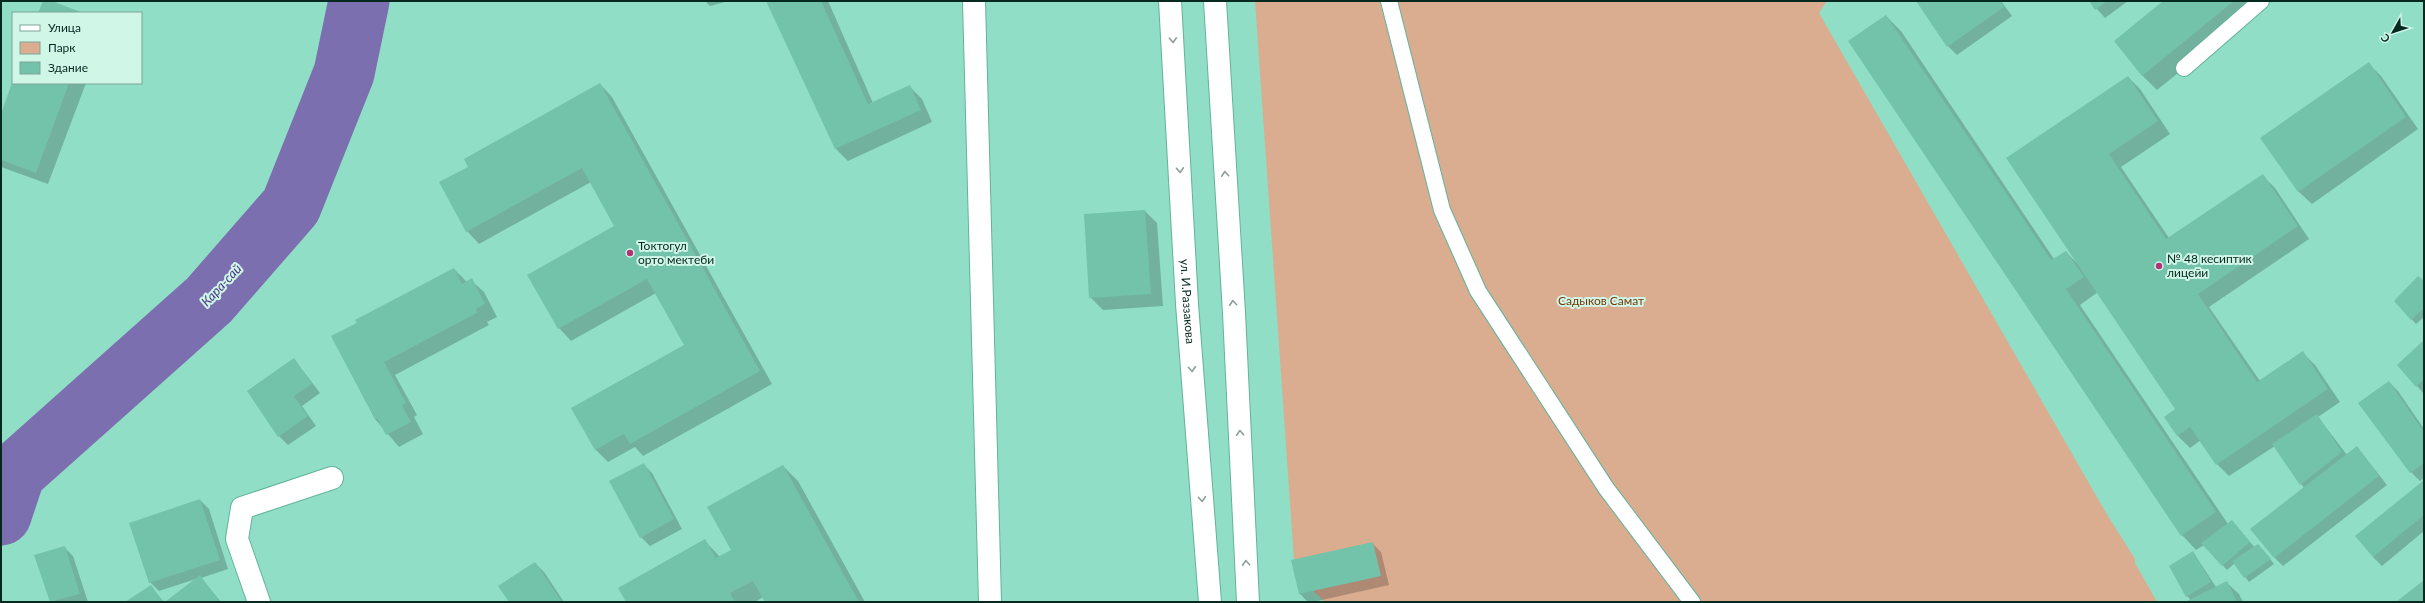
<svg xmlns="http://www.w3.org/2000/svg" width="2425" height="603" font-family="Lato,sans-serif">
<rect width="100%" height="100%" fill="#8fdec5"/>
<path fill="#daac90" d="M1255 1H1827L1819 13 2106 513 2135 559V563L2157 602H1325L1295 574Z"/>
<path fill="#0003" d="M705 1H729L710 6Z
M767 1H828L873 103 909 86 922 99 932 122 848 161 836 149Z
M1917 1H2001L2012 16 1957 55 1948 46Z
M2090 1H2128L2105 18Z
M2165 1H2267L2157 90 2142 75Z
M1886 16 1901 31 2054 259 2066 252 2077 263 2128 77 2140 89 2170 134 2121 167 2169 238 2263 176 2275 188 2309 239 2209 307 2260 381 2302 352 2315 365 2340 402 2318 417 2347 455 2357 447 2387 485 2283 566 2274 557 2304 488 2275 446 2229 476 2217 464 2201 440 2190 448 2178 436 2177 409 2098 292 2080 305 2228 524 2236 525 2255 548 2263 550 2274 564 2249 582 2235 563 2227 570 2204 545 2196 550 2182 535Z
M2369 64 2381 76 2418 129 2312 204 2299 192 2262 138Z
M13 83H86L48 184 1 167V117Z
M600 84 612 97 772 384 643 456 635 447 608 462 596 450 572 409 685 346 656 293 571 341 559 328 616 227 591 182 479 244 467 231 469 167Z
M1145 211 1157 223 1163 306 1103 310 1090 297Z
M454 269 467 282 471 280 484 292 497 317 487 322 489 325 395 375 417 415 414 417 423 434 399 447 375 419 332 337Z
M2424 283V317L2416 324 2395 301Z
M2424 342V394L2417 386Z
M294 359 320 393 302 406 316 426 288 445 279 436Z
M2389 382 2398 391 2424 429V478L2420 481 2411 472Z
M643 464 652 473 682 529 650 546 641 537Z
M783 466 798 481 865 602H766L763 597 755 602H627L705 541 720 557 732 550Z
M2424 481V531L2382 566 2373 557Z
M200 500 209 509 228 569 201 578 221 602H167L196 579 159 591 150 582Z
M1372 543 1381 552 1389 585 1313 602H1308L1300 594 1293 561Z
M64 547 73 556 88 602H51L35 556Z
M2193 552 2216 587 2226 582 2239 594 2243 602H2187L2191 600 2187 596Z
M535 563 544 572 564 602H510Z
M150 586 164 602H127Z"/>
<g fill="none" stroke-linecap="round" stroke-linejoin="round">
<path stroke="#7c6fb0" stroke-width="61" d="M1 515 15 473 209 300 291 206 344 73 359 1"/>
</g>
<path fill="#73c2aa" d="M43 1H52L83 13H38Z
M766 1H821L868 104 910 85 921 110 835 149Z
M1916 1H2000L2004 7 1947 47Z
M2089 1H2107L2095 10Z
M2163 1H2234L2142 76 2114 41Z
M1886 15 2051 260 2066 251 2084 277 2066 289 2216 512 2181 536 1848 41Z
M2369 62 2406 117 2298 192 2260 138Z
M2128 76 2158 121 2109 154 2166 239 2263 174 2298 226 2198 294 2257 382 2303 351 2328 389 2216 465 2190 427 2177 436 2164 417 2175 409 2006 158Z
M12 83H69L36 173 1 160V114Z
M600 83 760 371 630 444 624 434 595 450 571 408 684 345 647 279 558 329 527 275 614 226 582 168 466 232 439 182 468 167 464 159Z
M1145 210 1151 294 1089 298 1084 214Z
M454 268 462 284 472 278 485 304 476 309 477 313 384 362 406 403 402 405 411 422 386 435 377 418 375 419 331 336 357 323 355 320Z
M2418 276 2424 281V308L2411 320 2394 301Z
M2424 340V379L2416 387 2397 365Z
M294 358 312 384 294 396 308 416 278 437 247 391Z
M2389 381 2424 432V463L2410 473 2358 403Z
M2317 414 2342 452 2300 485 2272 444Z
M2357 446 2379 476 2274 558 2250 529Z
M644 463 674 519 640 538 609 481Z
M783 465 859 602H765L753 581 730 593 735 602H626L618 588 705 539 716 558 731 550 707 507Z
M2424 480V515L2373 557 2355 536Z
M200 499 220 560 149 583 129 523Z
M2232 520 2250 542 2222 566 2201 543Z
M1373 542 1381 576 1299 594 1291 560Z
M2258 544 2271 559 2244 578 2232 561Z
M65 546 80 594 50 602 34 555Z
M2193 551 2211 582 2186 597 2169 566Z
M535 562 562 602H509L498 586Z
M200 575 220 602H165Z
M2424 580V602H2396Z
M2227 581 2237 602H2185Z
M151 585 163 602H125Z"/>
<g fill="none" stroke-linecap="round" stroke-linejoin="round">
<g stroke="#64b39b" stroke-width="18">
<path id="lane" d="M1389 1 1442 210 1478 291 1606 488 1692 602
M2184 68 2261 1"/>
</g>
<g stroke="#64b39b" stroke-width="24">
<g id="street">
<path id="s1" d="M1170 1 1187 304 1210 602"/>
<path d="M1215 1 1234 313 1248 602"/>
<path d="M259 602 237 539 242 508 332 478"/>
</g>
</g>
<g stroke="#64b39b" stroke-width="24">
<path id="secondary" d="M974 1 990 602"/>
</g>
<use href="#lane" stroke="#fff" stroke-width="16"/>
<use href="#street" stroke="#fff" stroke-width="22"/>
<use href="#secondary" stroke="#fff" stroke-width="22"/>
</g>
<defs><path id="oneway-chevron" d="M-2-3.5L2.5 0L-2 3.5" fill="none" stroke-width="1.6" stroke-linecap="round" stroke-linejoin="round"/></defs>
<g stroke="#8e9e9a">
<use href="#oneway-chevron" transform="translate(1173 40) rotate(87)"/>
<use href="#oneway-chevron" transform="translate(1180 170) rotate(87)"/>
<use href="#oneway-chevron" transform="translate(1225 174) rotate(-94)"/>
<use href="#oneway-chevron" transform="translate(1233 303) rotate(-94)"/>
<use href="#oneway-chevron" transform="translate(1192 369) rotate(86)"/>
<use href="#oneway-chevron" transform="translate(1240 433) rotate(-93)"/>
<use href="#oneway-chevron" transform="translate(1202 499) rotate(86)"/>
<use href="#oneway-chevron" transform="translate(1246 563) rotate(-93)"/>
</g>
<g fill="#b43178" stroke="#d0f6e8" stroke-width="1.5">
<circle cx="630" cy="253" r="4"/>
<circle cx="2159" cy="266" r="4"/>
</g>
<g text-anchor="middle" stroke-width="4" stroke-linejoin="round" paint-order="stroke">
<g font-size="12" fill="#05281f" stroke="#d0f6e8" text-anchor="start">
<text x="638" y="250">Токтогул<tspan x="638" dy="14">орто мектеби</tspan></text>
<text x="2167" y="263">№ 48 кесиптик<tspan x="2167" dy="14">лицейи</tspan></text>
</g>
<g font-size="12" fill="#743705" stroke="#d0f6e8">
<text x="1601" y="305">Садыков Самат</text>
</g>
<g font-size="12" fill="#05281f" stroke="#d0f6e8">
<text dy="4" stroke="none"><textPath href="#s1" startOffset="301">ул. И.Раззакова</textPath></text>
</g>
<g font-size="13" font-style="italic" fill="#4a3585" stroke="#d0f6e8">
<text transform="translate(221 285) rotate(-47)" y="5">Кара-сай</text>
</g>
</g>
<rect width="2425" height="603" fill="none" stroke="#05281f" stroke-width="4"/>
<rect x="12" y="12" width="130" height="72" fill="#d0f6e8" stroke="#7fa498"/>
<rect x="20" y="25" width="20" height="6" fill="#ffffff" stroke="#7fa498"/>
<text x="48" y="32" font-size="12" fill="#05281f">Улица</text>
<rect x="20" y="42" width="20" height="12" fill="#daac90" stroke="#7fa498"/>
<text x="48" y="52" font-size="12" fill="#05281f">Парк</text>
<rect x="20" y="62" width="20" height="12" fill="#73c2aa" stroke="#7fa498"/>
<text x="48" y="72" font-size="12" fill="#05281f">Здание</text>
<g transform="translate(2393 32) rotate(231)" stroke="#d0f6e8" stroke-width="3" paint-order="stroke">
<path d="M0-3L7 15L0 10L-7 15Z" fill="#05281f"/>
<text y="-6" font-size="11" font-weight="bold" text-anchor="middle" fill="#05281f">С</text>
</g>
</svg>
